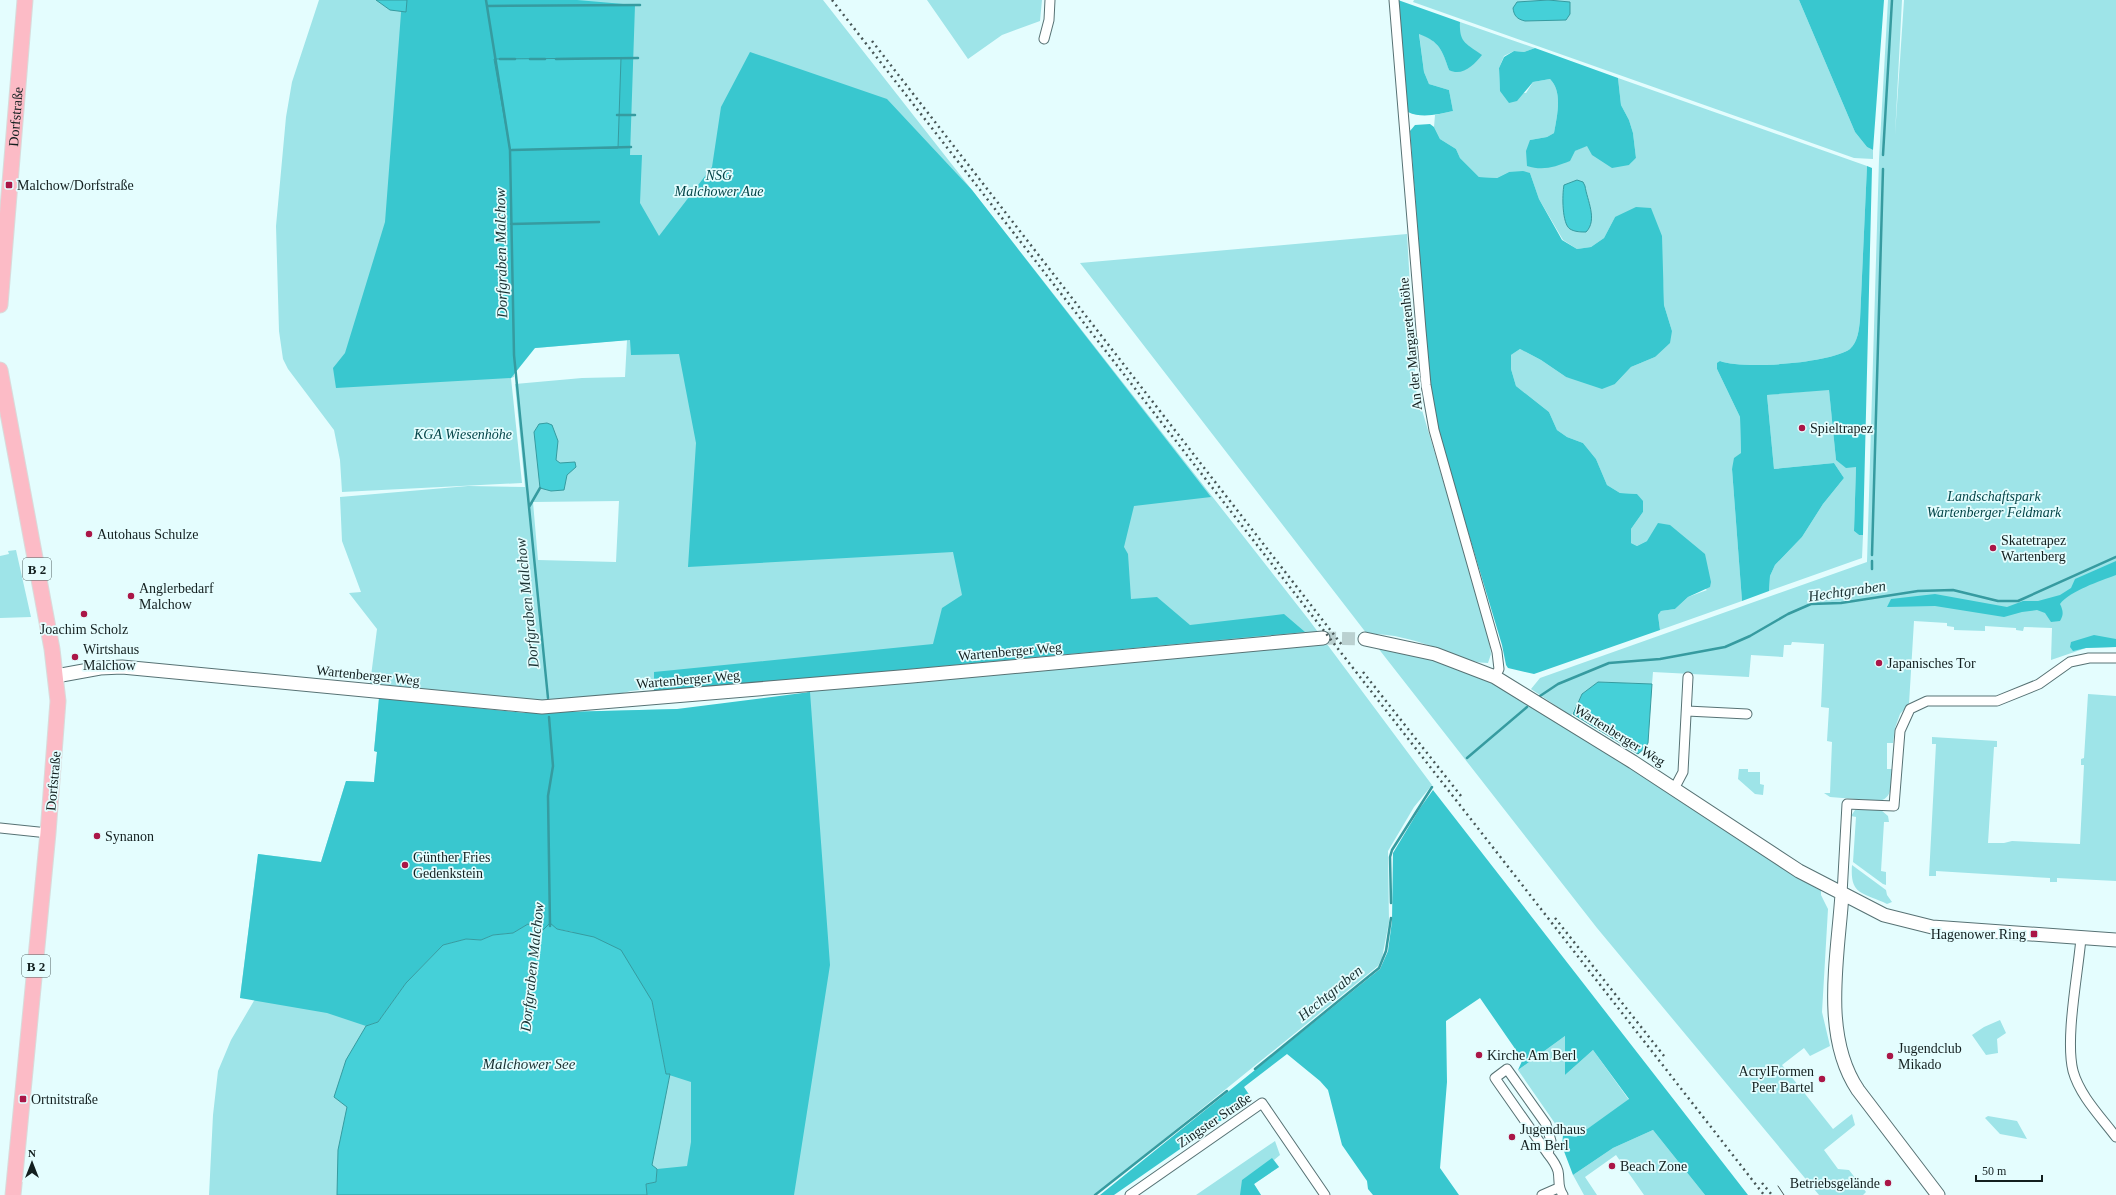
<svg xmlns="http://www.w3.org/2000/svg" width="2116" height="1195" font-family="'Times New Roman',serif">
<rect width="100%" height="100%" fill="#e4fdfe"/>
<path fill="#9ee4e8" fill-rule="evenodd" d="M319 0H823L1309 620 1432 785 1414 807 1388 851 1389 922 1382 958 1378 966 1095 1195H209L213 1115 218 1071 231 1040 255 999 240 998 258 854 321 862 346 781 374 782 377 752 374 751 379 698 525 713 677 709 813 766 805 670 631 691 619 694 544 701 370 684 377 629 349 593 361 592 342 541 340 497 468 486 525 487 515 384 582 378 625 377 627 340 514 350V377L511 378 522 483 342 492 340 460 334 430 288 369 283 359 279 331 276 226 286 117 292 82ZM619 501 616 562 538 560 533 502Z
M927 0H1042L1040 21 1002 35 968 59Z
M1414 0H1799L1855 132 1867 147 1873 150V159L1854 158 1413 2Z
M1888 0H1902L1895 135 1904 0H2116V647L2086 648 2051 660 2052 628 2024 627 2023 631 2016 630V628L1985 626V631L1954 630V627L1947 626V623L1914 621 1909 704 1900 714 1895 728 1893 743H1887V769H1892C1891 781 1894 797 1880 801L1830 797 1824 793H1830L1832 742 1827 741 1829 708 1821 707 1824 644 1792 642 1791 645H1784L1783 657 1751 655 1749 677 1653 672 1652 684 1598 682 1582 694 1571 716 1531 689 1540 678 1867 562 1879 159Z
M1460 22 1535 48 1524 52 1514 51 1504 56 1499 68 1500 90 1526 93 1533 82 1550 79C1563 92 1557 116 1554 133L1547 137 1530 140 1575 151 1587 145 1629 165 1636 158 1633 133 1629 120 1621 105 1618 78 1867 166 1860 320C1859 329 1858 342 1850 349 1831 363 1743 370 1720 361L1717 369 1740 417 1741 453 1732 469 1742 601 1660 630 1658 615 1661 611 1675 609 1688 597 1707 590 1647 541 1637 546 1631 543V529L1643 512 1637 494 1620 493 1607 485 1596 459 1583 443 1567 437 1557 430 1549 412 1516 386 1511 369V355L1520 349 1541 360 1566 377 1615 384 1631 367 1655 357 1672 331 1664 305 1663 280 1615 217 1604 238 1591 247 1577 249 1563 240 1539 199 1530 173 1509 172 1497 178 1479 177 1460 158 1456 149 1440 139 1434 127 1435 115 1453 111 1449 90 1429 84 1424 72 1419 33C1440 43 1442 49 1449 70L1462 40 1459 35ZM1585 186 1586 194 1580 232 1570 229 1567 225Z
M1407 234 1416 390 1487 628 1491 654 1488 663C1468 663 1449 652 1431 646 1412 639 1388 633 1367 634L1080 263Z
M1829 389 1836 460 1856 467 1854 531 1859 535H1863L1862 558 1769 591 1770 576 1775 565 1802 537 1823 504 1844 478 1834 463 1774 469 1767 395Z
M16 550 31 617 0 618V556L9 554 8 551Z
M1378 648 1443 662 1502 686 1821 890V895L1828 909 1822 1012 1830 1046 1810 1056 1804 1048 1782 1065 1833 1129 1852 1114 1855 1125 1824 1150 1838 1169 1849 1170 1866 1192 1863 1195H1819L1597 928Z
M2088 694 2116 696V881L2057 878V882H2050V878L1936 871V876H1929L1936 744H1932V737L1997 741V747H1994L1988 843H2004L2012 841 2080 844 2084 765H2081V759L2084 758Z
M1739 769H1748V772H1760V784L1764 785 1763 795 1755 794 1738 779Z
M1861 809 1881 810 1888 816 1889 822H1884L1881 871 1886 872V885L1883 884 1853 862 1856 817 1851 816 1855 810Z
M1852 865 1886 890 1887 895 1892 902 1887 904 1883 902C1860 892 1850 893 1852 865Z
M2000 1020 2006 1033 1997 1039 1998 1053 1986 1055 1972 1035 1984 1027Z
M1565 1036V1075L1593 1050 1629 1100 1576 1137 1563 1135 1518 1070Z
M1988 1116 2017 1121 2027 1139 2000 1134 1985 1118Z
M1653 1130 1705 1195H1644L1616 1155 1585 1177 1597 1195H1584L1573 1175 1613 1148Z
M1275 1141 1280 1155 1274 1160 1279 1167 1254 1184 1261 1195H1196Z"/>
<path fill="#39c7cf" d="M402 0H577L635 5 630 155H642L640 203 659 236 712 167 721 107 750 52 887 99 972 190 1211 497 1134 506 1124 547 1128 554 1131 599 1157 597 1190 625 1284 614 1305 632 654 693V672L933 644 942 608 962 595 953 552 688 567 696 443 679 354 631 355 630 340 535 348 511 378 336 388 333 368 345 353 385 222Z
M1398 0 1460 22C1459 43 1466 43 1482 55 1474 65 1462 77 1449 70 1442 50 1440 42 1419 34L1424 72 1429 84 1449 90 1453 111C1439 114 1422 119 1408 112L1405 97Z
M1799 0H1884L1873 150 1867 147 1855 132Z
M1535 48 1618 78 1621 105 1629 120 1633 133 1636 158 1629 165 1612 168 1592 155 1587 146 1575 151 1570 161C1555 167 1543 171 1527 166L1526 151 1530 140 1547 137 1554 133C1557 116 1563 92 1550 79L1533 82 1517 101 1509 103 1500 91 1499 68 1504 57 1514 51 1524 52Z
M1430 124 1434 127 1440 139 1456 149 1460 158 1479 177 1497 178 1509 172 1523 171 1530 173 1539 199 1562 240 1577 249 1591 247 1604 238 1615 217 1636 207 1651 208 1662 236 1664 305 1672 331 1670 343 1655 357 1631 367 1615 384 1602 389 1566 377 1541 360 1520 349 1511 355V369L1516 386 1549 412 1557 430 1567 437 1583 443 1596 459 1607 485 1620 493 1637 494 1643 501V512L1631 529V543L1637 546 1647 541 1658 523 1670 525 1705 554 1711 582 1710 587 1688 597 1675 609 1661 611 1658 615 1660 630 1534 674 1508 668 1506 665 1502 645 1440 438 1429 375 1410 131 1415 125Z
M1867 166 1872 168 1863 535H1859L1854 531 1856 467 1846 468 1836 460 1829 390 1767 395 1774 469 1834 463 1844 478 1823 504 1802 537 1775 565 1770 576 1769 591 1742 601 1732 469 1734 458 1741 453 1740 417 1717 369V363L1720 361C1743 370 1831 363 1850 349 1858 342 1859 329 1860 320Z
M2116 561V575C2100 581 2070 591 2060 604 2063 610 2064 615 2060 621L2051 622 2045 613 2037 610 2022 612 2004 617 1935 606 1887 607 1891 599 1935 594 2007 607 2023 601H2038L2060 595 2071 588 2075 579Z
M2094 635 2116 639V647L2086 648 2073 651 2070 647 2071 642Z
M810 692 830 965 794 1195H647L646 1184 656 1182 657 1169 687 1166 691 1142V1082L666 1074 652 1001 573 932 557 929 541 932 528 924 513 933 493 935 481 940 466 939 443 945 406 983 378 1022 366 1026 327 1013 240 998 258 854 321 862 346 781 374 782 377 752 374 751 379 698 525 713 677 709Z
M1433 790 1748 1195H1705L1653 1130 1613 1148 1573 1175 1562 1146 1563 1135 1576 1137 1629 1099 1593 1050 1565 1075V1036L1518 1070 1522 1061 1518 1053 1480 998 1446 1021 1447 1082 1440 1168 1459 1195H1373L1368 1189 1367 1181 1342 1145 1328 1090 1320 1081 1287 1054 1244 1087 1252 1099 1114 1195H1100L1380 969 1388 951 1392 921 1393 853 1420 808Z
M1272 1158 1279 1167 1254 1184 1261 1195H1240L1242 1180Z"/>
<path fill="#45d0d8" stroke="#369ba0" d="M376 0H407L406 12 390 10Z
M1548 0 1570 2V14L1566 20 1525 21C1517 19 1514 16 1513 8L1517 2Z
M621 58 618 148 510 150 494 59Z
M1577 180 1583 182 1585 186C1587 200 1598 220 1586 232 1581 232 1575 232 1570 229 1562 224 1562 195 1564 185Z
M547 423 552 425 558 441 556 460 560 463 575 462 576 467 567 475 564 490 551 491 540 488 534 432 539 424Z
M1598 682 1652 684 1648 743 1645 748 1638 754 1573 714 1582 694Z
M550 923 557 929 594 937 621 950 652 1001 666 1074H670L652 1165 657 1169 656 1182 646 1184 647 1195H337L338 1150 347 1107 334 1097 346 1060 366 1026 378 1022 406 983 443 945 466 939 481 940 493 935 513 933 528 924 541 932Z"/>
<g fill="none" stroke-linecap="round" stroke-linejoin="round">
<path stroke="#369ba0" stroke-width="2.5" d="M486 0 510 150 514 355 529 507
M487 6 640 5
M500 59H515
M530 59H545
M556 59 638 58
M617 115H635
M512 150 631 147
M1883 155 1892 0
M511 224 599 222
M540 488 529 507 548 698
M1872 555 1883 169
M1872 569V561
M1540 696 1558 684 1609 663 1660 659 1725 647 1750 636 1788 614 1811 604 1841 603 1918 591 1953 590 1998 601H2018L2116 557
M549 717 553 766 548 796 550 926
M1467 758 1527 707
M1391 903 1390 857 1392 850 1432 787
M1255 1069 1379 968 1386 951 1391 918
M1095 1195 1227 1091"/>
<path stroke="#bad1d1" stroke-width="13" stroke-dasharray="13 6" stroke-linecap="butt" d="M1323 638 1365 639"/>
<g stroke="#577274" stroke-width="11">
<path id="street" d="M1394 0 1421 330 1426 385 1434 430 1497 652 1499 669 1495 677
M1044 39 1049 20 1050 0
M1687 711 1747 714
M1674 789 1683 772 1688 677
M0 828 48 833
M1842 894 1847 804 1894 806 1900 731 1910 709 1927 701H1997L2039 684 2070 662 2089 658H2116
M2081 938C2078 974 2065 1038 2073 1071 2080 1096 2101 1117 2116 1137
M1548 1154 1551 1141 1546 1124 1507 1069 1495 1078 1497 1081 1548 1154C1552 1159 1556 1164 1558 1171 1560 1180 1557 1187 1563 1195
M1130 1195 1262 1103 1325 1195
M1542 1195 1558 1188"/>
</g>
<g stroke="#577274" stroke-width="15">
<path id="secondary" d="M1365 639 1435 654 1495 677 1633 762 1799 871 1884 915 1932 927 2116 940
M56 676 100 668 122 667 542 707 912 676 1323 638
M1842 894C1838 957 1821 1035 1858 1090L1938 1195"/>
</g>
<g stroke="#d9dbdb" stroke-width="17">
<g id="primary">
<path id="s1" d="M0 305 25 0"/>
<path d="M0 370 52 649 58 701 48 833 13 1195"/>
</g>
</g>
<use href="#street" stroke="#fff" stroke-width="9"/>
<use href="#secondary" stroke="#fff" stroke-width="13"/>
<use href="#primary" stroke="#fcbbc6" stroke-width="15"/>
<path stroke="#475656" stroke-width="1" d="M1778 1186 1784 1195"/>
<path stroke="#475656" stroke-width="2.5" stroke-dasharray="2 4" stroke-linecap="butt" d="M832 0 1764 1195
M872 41 1342 645
M1363 672 1461 796
M1555 918 1664 1056
M1762 1183 1772 1195"/>
</g>
<g fill="#aa1647" stroke="#e4fdfe" stroke-width="1.5">
<rect x="5" y="181" width="8" height="8" rx="2"/>
<circle cx="1802" cy="428" r="4"/>
<circle cx="89" cy="534" r="4"/>
<circle cx="1993" cy="548" r="4"/>
<circle cx="131" cy="596" r="4"/>
<circle cx="84" cy="614" r="4"/>
<circle cx="75" cy="657" r="4"/>
<circle cx="1879" cy="663" r="4"/>
<circle cx="97" cy="836" r="4"/>
<circle cx="405" cy="865" r="4"/>
<rect x="2030" y="930" width="8" height="8" rx="2"/>
<circle cx="1479" cy="1055" r="4"/>
<circle cx="1890" cy="1056" r="4"/>
<circle cx="1822" cy="1079" r="4"/>
<rect x="19" y="1095" width="8" height="8" rx="2"/>
<circle cx="1512" cy="1137" r="4"/>
<circle cx="1612" cy="1166" r="4"/>
<circle cx="1888" cy="1183" r="4"/>
</g>
<g text-anchor="middle" stroke-width="3.5" stroke-linejoin="round" paint-order="stroke">
<g fill="#e4fdfe" stroke="#526262" stroke-width="1">
<rect x="23" y="558" width="28" height="22" rx="3"/>
<rect x="22" y="955" width="28" height="22" rx="3"/>
</g>
<g font-size="13" font-weight="bold" fill="#131f1f">
<text x="37" y="574">B 2</text>
<text x="36" y="971">B 2</text>
</g>
<g font-size="14" fill="#131f1f" stroke="#e4fdfe">
<text dy="5" stroke="none"><textPath href="#s1" startOffset="189">Dorfstraße</textPath></text>
<text transform="translate(1410 344) rotate(-96)" y="5">An der Margaretenhöhe</text>
<text transform="translate(1010 651) rotate(-5)" y="5">Wartenberger Weg</text>
<text transform="translate(368 675) rotate(6)" y="5">Wartenberger Weg</text>
<text transform="translate(688 679) rotate(-5)" y="5">Wartenberger Weg</text>
<text transform="translate(1620 735) rotate(32)" y="5">Wartenberger Weg</text>
<text transform="translate(53 781) rotate(-85)" y="5">Dorfstraße</text>
<text transform="translate(1214 1120) rotate(-34)" y="5">Zingster Straße</text>
</g>
<g font-size="14" font-style="italic" fill="#034448" stroke="#e4fdfe">
<text x="719" y="180">NSG<tspan x="719" dy="16">Malchower Aue</tspan></text>
<text x="463" y="439">KGA Wiesenhöhe</text>
<text x="1994" y="501">Landschaftspark<tspan x="1994" dy="16">Wartenberger Feldmark</tspan></text>
</g>
<g font-size="14" fill="#131f1f" stroke="#e4fdfe" text-anchor="start">
<text x="17" y="190">Malchow/Dorfstraße</text>
<text x="1810" y="433">Spieltrapez</text>
<text x="97" y="539">Autohaus Schulze</text>
<text x="2001" y="545">Skatetrapez<tspan x="2001" dy="16">Wartenberg</tspan></text>
<text x="139" y="593">Anglerbedarf<tspan x="139" dy="16">Malchow</tspan></text>
<text x="84" y="634" text-anchor="middle">Joachim Scholz</text>
<text x="83" y="654">Wirtshaus<tspan x="83" dy="16">Malchow</tspan></text>
<text x="1887" y="668">Japanisches Tor</text>
<text x="105" y="841">Synanon</text>
<text x="413" y="862">Günther Fries<tspan x="413" dy="16">Gedenkstein</tspan></text>
<text x="2026" y="939" text-anchor="end">Hagenower Ring</text>
<text x="1898" y="1053">Jugendclub<tspan x="1898" dy="16">Mikado</tspan></text>
<text x="1487" y="1060">Kirche Am Berl</text>
<text x="1814" y="1076" text-anchor="end">AcrylFormen<tspan x="1814" dy="16">Peer Bartel</tspan></text>
<text x="31" y="1104">Ortnitstraße</text>
<text x="1520" y="1134">Jugendhaus<tspan x="1520" dy="16">Am Berl</tspan></text>
<text x="1620" y="1171">Beach Zone</text>
<text x="1880" y="1188" text-anchor="end">Betriebsgelände</text>
</g>
<g font-size="15" font-style="italic" fill="#193031" stroke="#e4fdfe">
<text transform="translate(501 253) rotate(-91)" y="5">Dorfgraben Malchow</text>
<text transform="translate(1847 591) rotate(-8)" y="5">Hechtgraben</text>
<text transform="translate(527 603) rotate(-96)" y="5">Dorfgraben Malchow</text>
<text transform="translate(532 967) rotate(-84)" y="5">Dorfgraben Malchow</text>
<text transform="translate(1330 993) rotate(-39)" y="5">Hechtgraben</text>
<text x="529" y="1069">Malchower See</text>
</g>
</g>
<g transform="translate(32 1163)" stroke="#e4fdfe" stroke-width="3" paint-order="stroke">
<path d="M0-3L7 15L0 10L-7 15Z" fill="#131f1f"/>
<text y="-6" font-size="11" font-weight="bold" text-anchor="middle" fill="#131f1f">N</text>
</g>
<path d="M1976 1175v6h66v-6" fill="none" stroke="#131f1f" stroke-width="2"/>
<text x="1982" y="1175" font-size="12" fill="#131f1f" stroke="#e4fdfe" stroke-width="3" paint-order="stroke">50 m</text>
</svg>
